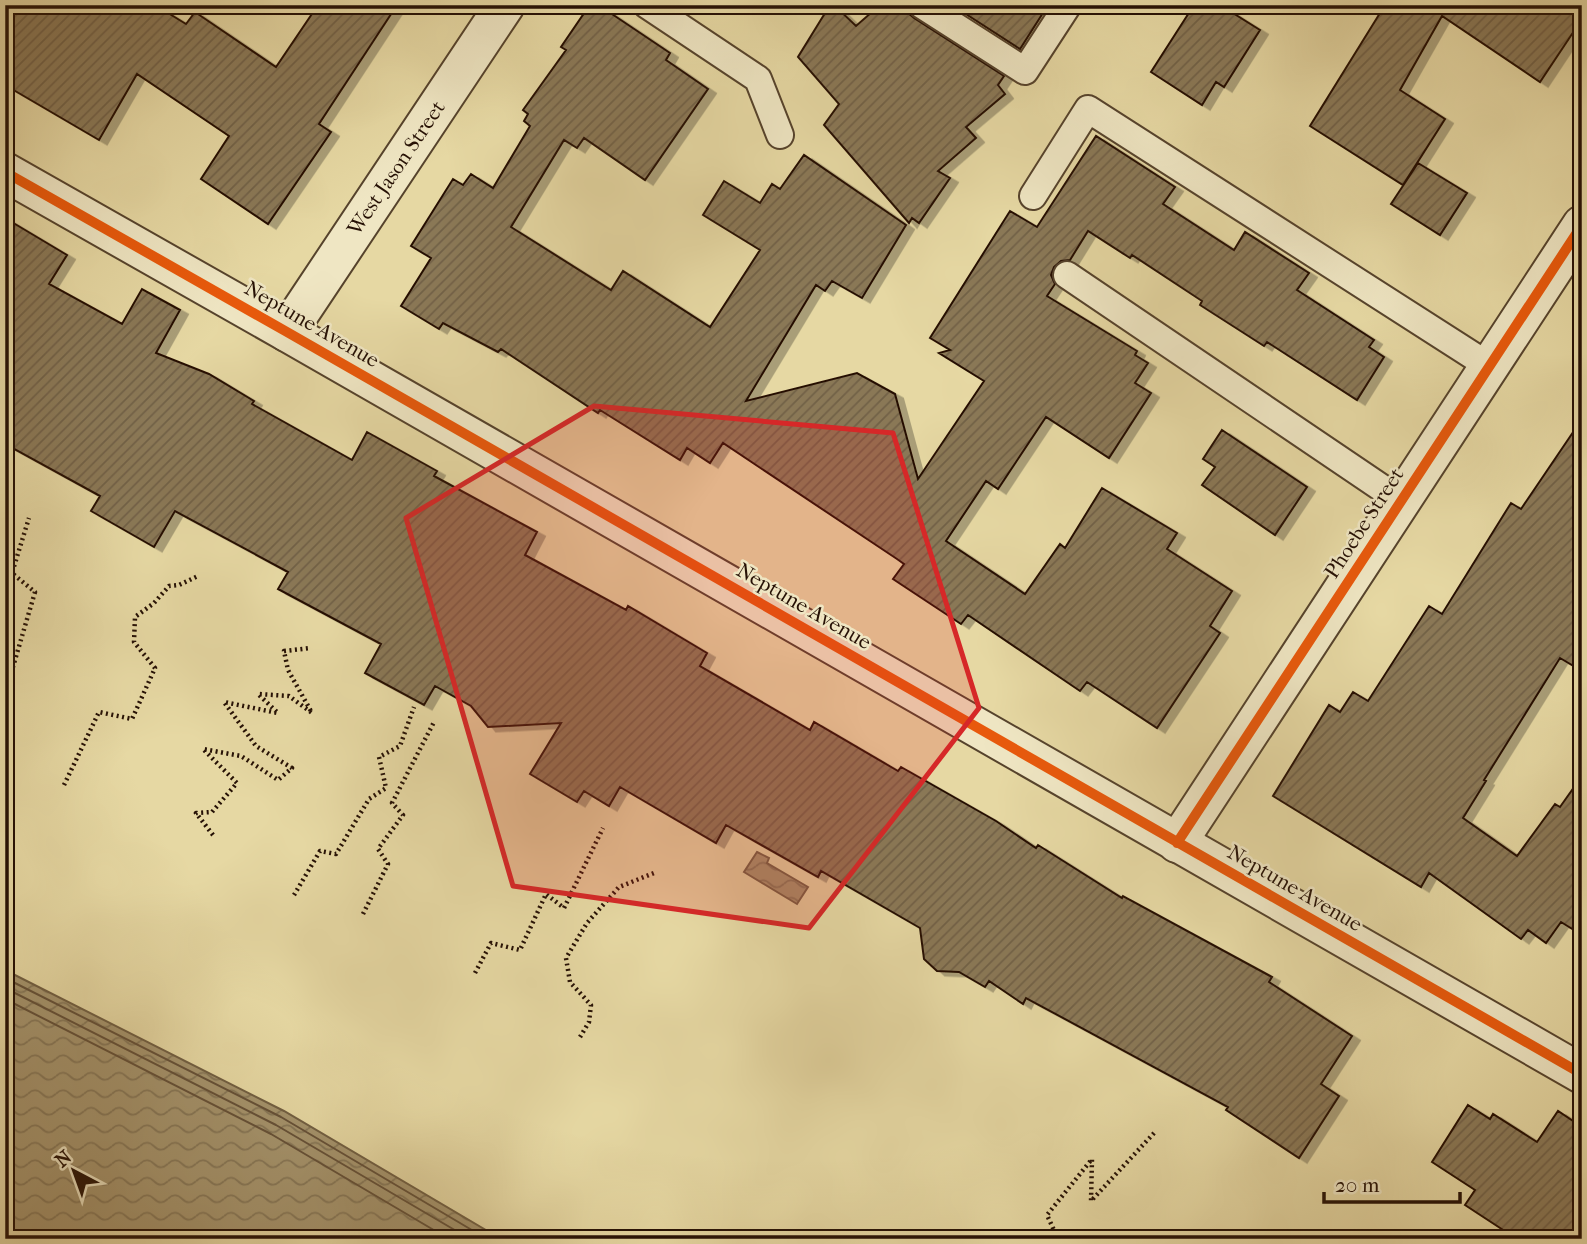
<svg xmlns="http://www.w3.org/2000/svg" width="1587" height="1244" font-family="'IM FELL French Canon',serif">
<defs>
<pattern id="water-waves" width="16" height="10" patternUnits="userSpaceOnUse" patternTransform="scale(1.75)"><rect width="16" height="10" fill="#a5946d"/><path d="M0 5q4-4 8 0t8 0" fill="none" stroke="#867758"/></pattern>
<pattern id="building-hatch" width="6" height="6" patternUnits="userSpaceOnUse" patternTransform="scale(1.75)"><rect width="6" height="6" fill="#8a7857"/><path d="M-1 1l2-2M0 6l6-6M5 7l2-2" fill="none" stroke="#716146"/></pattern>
<filter id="shadow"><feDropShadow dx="8" dy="4.5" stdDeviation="0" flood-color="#0004"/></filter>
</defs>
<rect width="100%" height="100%" fill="#e6d8a3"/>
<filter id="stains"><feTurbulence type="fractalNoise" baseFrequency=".00286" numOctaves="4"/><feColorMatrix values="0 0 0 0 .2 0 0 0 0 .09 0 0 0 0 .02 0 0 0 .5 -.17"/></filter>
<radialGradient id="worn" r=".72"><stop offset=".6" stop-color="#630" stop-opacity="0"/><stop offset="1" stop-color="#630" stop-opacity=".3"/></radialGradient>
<path fill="url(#water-waves)" stroke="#726043" stroke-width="2" d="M757 852 769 858 767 863 808 887 797 904 744 872Z
M5 970 284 1111 501 1239H5Z"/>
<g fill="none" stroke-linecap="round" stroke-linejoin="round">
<path stroke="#665239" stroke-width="2" d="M5 978 281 1117 487 1239
M5 988 276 1125 470 1239
M5 999 271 1134 449 1239"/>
</g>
<path fill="url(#building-hatch)" stroke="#261105" stroke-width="2" filter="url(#shadow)" d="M5 5H155L186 24 195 12 276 67 318 5H397L319 124 331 132 268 224 201 179 229 136 137 74 99 140 5 85Z
M830 5H834L856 26 880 5H906L908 13 914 18 1004 76 998 85 1005 94 966 127 976 138 938 171 950 178 919 223 912 218 909 223 824 125 839 104 798 57Z
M952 5H1048L1020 49Z
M1194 5H1220L1260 30 1224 87 1216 82 1202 105 1151 72Z
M1385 5H1582V19L1540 82 1442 16 1400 90 1445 119 1403 185 1310 126Z
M589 6 596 11 600 6 670 53 666 60 708 89 645 180 584 138 577 148 564 140 511 227 611 290 623 271 710 327 760 250 703 215 724 181 760 203 772 184 780 189 804 155 906 225 862 298 832 281 825 291 816 285 746 401 857 373 895 394 918 479 984 381 939 353 950 350 930 338 1010 211 1037 227 1096 136 1175 187 1163 204 1234 250 1245 232 1309 273 1297 290 1374 340 1369 347 1384 357 1357 400 1267 342 1264 346 1200 305 1202 301 1132 255 1130 258 1088 231 1070 260 1061 261 1054 267 1051 275 1055 284 1047 296 1137 351 1135 355 1148 363 1135 383 1151 393 1109 458 1046 417 998 489 986 481 946 541 1025 594 1060 544 1065 548 1102 488 1177 533 1167 549 1232 591 1210 626 1220 633 1157 728 1087 682 1080 691 968 615 961 624 893 579 904 564 897 559 723 443 710 463 687 448 680 460 600 410 598 413 501 349 498 352 443 323 439 329 401 306 431 258 411 246 453 179 463 185 471 174 493 188 530 126 524 121 528 114 523 110 566 50 561 47Z
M1418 163 1467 193 1440 235 1391 204Z
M5 218 67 255 49 284 122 324 142 289 180 310 156 353 209 374 254 401 252 404 352 460 367 432 437 471 434 476 537 532 525 555 626 610 628 606 707 653 700 666 810 730 814 722 898 771 901 767 996 821 1036 848 1038 845 1122 898 1123 896 1272 977 1269 982 1352 1036 1321 1084 1339 1096 1299 1158 1226 1110 1228 1107 1026 998 1023 1004 989 981 985 987 959 972 937 971 924 959 920 928 821 871 818 877 726 825 716 843 620 787 609 806 584 791 577 802 530 774 561 723 488 727 471 706 435 686 424 705 365 673 381 644 278 589 288 572 175 511 154 547 91 511 100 496 5 444Z
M1582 419V671L1560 658 1484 780 1486 781 1463 818 1517 856 1555 804 1560 807 1582 776V935L1561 922 1546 943 1528 930 1521 939 1429 873 1421 887 1273 796 1329 705 1340 712 1353 692 1368 701 1429 606 1442 614 1511 503 1521 509Z
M1222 430 1307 487 1275 535 1202 485 1215 467 1203 459Z
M1468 1105 1490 1119 1493 1114 1537 1142 1558 1111 1582 1127V1239H1517L1465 1205 1475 1190 1432 1162Z"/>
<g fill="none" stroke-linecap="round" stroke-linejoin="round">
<g stroke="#56432c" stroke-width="30">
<path id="service" d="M647 5 758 79 780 135
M922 5 1025 71 1068 5
M1033 196 1088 109 1489 366
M1067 275 1401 501"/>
</g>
<g stroke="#56432c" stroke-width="42">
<path id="minor" d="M287 332 505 5
M1177 843 1582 225"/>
</g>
<g stroke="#56432c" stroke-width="42">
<path id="tertiary" d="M5 172 287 332 1582 1074"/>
</g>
<path stroke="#261105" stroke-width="4.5" stroke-dasharray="2 3.5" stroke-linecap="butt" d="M5 694 35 592 12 573 29 518
M64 785 99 712 132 719 155 668 134 642 135 617 154 603 169 586 179 585 198 576
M213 835 196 813 212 812 237 783 203 749 241 756 278 780 292 768 256 746 224 702 278 713 258 694 289 696 312 713 288 670 284 651 311 648
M294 895 320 851 336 854 369 799 386 788 379 757 400 746 414 707
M363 914 388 864 378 849 403 815 392 803 434 722
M475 973 491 943 520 950 546 894 564 908 603 828
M580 1037 589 1022 591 1005 570 982 566 958 587 923 619 887 654 873
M1058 1239 1047 1215 1092 1159 1091 1201 1155 1132"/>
<use href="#service" stroke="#efe6c3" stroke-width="26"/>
<use href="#minor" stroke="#efe6c3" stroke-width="38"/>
<use href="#tertiary" stroke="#efe6c3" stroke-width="38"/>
<g stroke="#efe6c3" stroke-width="15">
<path id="cycleway" d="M5 172 287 332 1582 1074
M1177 843 1582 225"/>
</g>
<use href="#cycleway" stroke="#e8590c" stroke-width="10"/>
</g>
<path fill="#d62828" fill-opacity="0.2" stroke="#d62828" stroke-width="5" stroke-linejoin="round" d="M594 406 893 433 979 708 809 928 513 886 406 518Z"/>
<g text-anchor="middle" stroke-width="5" stroke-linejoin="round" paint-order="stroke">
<g font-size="21" fill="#261105" stroke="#efe6c3">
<text transform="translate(396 168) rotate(-56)" y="7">West Jason Street</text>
<text transform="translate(312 324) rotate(30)" y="7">Neptune Avenue</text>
<text transform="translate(1364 523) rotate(-57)" y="7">Phoebe Street</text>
<text transform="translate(804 606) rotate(30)" y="7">Neptune Avenue</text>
<text transform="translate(1295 888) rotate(30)" y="7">Neptune Avenue</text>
</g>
</g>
<rect width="1587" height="1244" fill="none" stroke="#e6d8a3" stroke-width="28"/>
<rect x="7" y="7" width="1573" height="1230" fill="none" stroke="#261105" stroke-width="3.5"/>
<rect x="14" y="14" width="1559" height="1216" fill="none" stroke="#261105" stroke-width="2"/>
<g transform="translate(74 1171) rotate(319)" stroke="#efe6c3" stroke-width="5" paint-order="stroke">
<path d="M0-5L12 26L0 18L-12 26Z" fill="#261105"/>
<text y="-10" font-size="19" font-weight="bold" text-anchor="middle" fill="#261105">N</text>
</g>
<path d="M1324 1192v10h136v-10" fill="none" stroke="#261105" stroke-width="3.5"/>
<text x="1335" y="1192" font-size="21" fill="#261105" stroke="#efe6c3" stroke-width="5" paint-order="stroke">20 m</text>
<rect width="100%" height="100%" filter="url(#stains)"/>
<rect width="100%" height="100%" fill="url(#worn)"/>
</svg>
